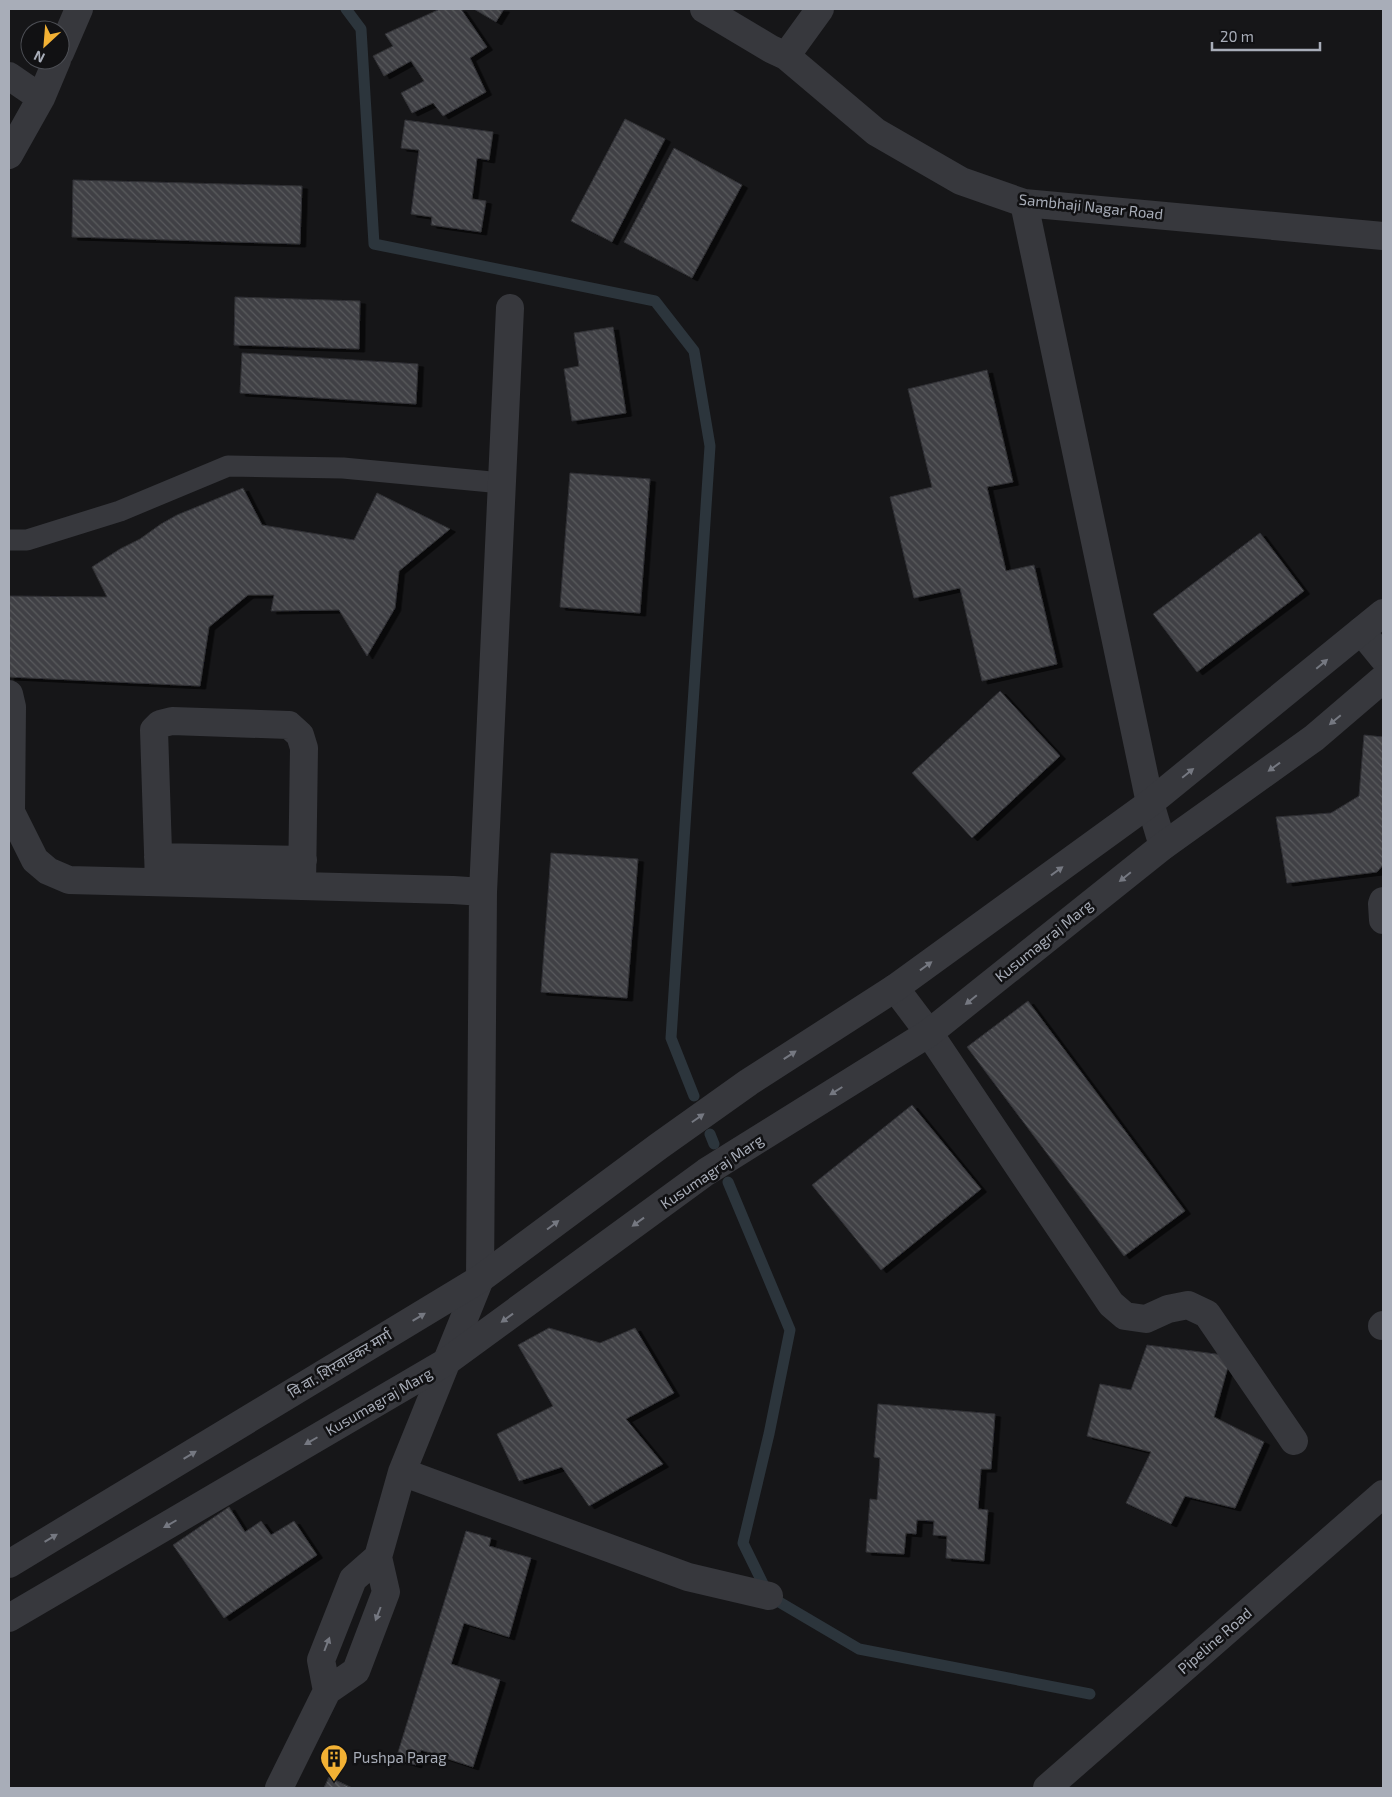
<svg xmlns="http://www.w3.org/2000/svg" width="1392" height="1797" font-family="'Exo 2','Noto Sans Devanagari',sans-serif">
<defs>
<pattern id="building-back-hatch" width="6" height="6" patternUnits="userSpaceOnUse" patternTransform="scale(1.25)"><rect width="6" height="6" fill="#404145"/><path d="M-1 5l2 2M0 0l6 6M5-1l2 2" fill="none" stroke="#595a5e"/></pattern>
<filter id="shadow"><feDropShadow dx="5.5" dy="3" stdDeviation="0" flood-color="#0009"/></filter>
</defs>
<rect width="100%" height="100%" fill="#161618"/>
<g fill="none" stroke-linecap="round" stroke-linejoin="round">
<path stroke="#2c353c" stroke-width="11" d="M346 9 361 29 374 244 655 301 694 351 710 446 671 1038 694 1096
M710 1134 714 1144
M728 1182 790 1330 769 1434 743 1543 769 1596 859 1649 1090 1694"/>
</g>
<path fill="url(#building-back-hatch)" stroke="#303034" filter="url(#shadow)" d="M440 9H461L487 47 470 58 486 92 443 116 433 103 412 113 401 93 424 81 411 61 384 76 373 56 393 46 385 34Z
M474 9H504L496 22Z
M625 119 665 139 612 242 571 221Z
M405 120 493 132 489 160 477 158 472 199 486 201 481 232 431 225 432 217 411 214 419 150 401 148Z
M674 148 742 185 692 278 624 242Z
M73 180 302 186 300 244 72 237Z
M235 297 360 301 359 349 234 345Z
M613 327 626 413 572 421 564 369 579 366 574 333Z
M242 353 418 364 416 404 240 393Z
M987 370 1013 482 987 487 1006 571 1034 565 1057 664 982 681 960 588 914 598 890 497 932 487 908 389Z
M570 473 650 479 640 613 560 607Z
M243 488 262 525 354 540 377 493 450 529 399 571 395 608 367 656 339 610 271 611 274 595H248L209 627 200 686 9 677V596L107 597 92 567 120 549 140 539 161 524 177 515Z
M1260 533 1304 591 1197 672 1153 614Z
M1000 691 1060 756 972 838 912 773Z
M1364 735 1383 737V865L1377 872 1287 883 1276 817 1331 813 1359 796Z
M551 853 638 859 627 998 541 992Z
M1028 1001 1185 1211 1124 1256 967 1047Z
M912 1105 981 1189 881 1270 812 1185Z
M549 1328 600 1343 635 1328 674 1393 626 1419 663 1464 589 1506 562 1467 519 1481 497 1434 553 1406 518 1345Z
M1147 1345 1231 1356 1214 1417 1264 1442 1235 1508 1185 1496 1171 1524 1126 1503 1151 1452 1087 1436 1100 1384 1131 1390Z
M878 1404 995 1414 991 1469H981L978 1509 988 1510 984 1561 946 1558 947 1536 933 1535 934 1521 917 1520 916 1534 906 1533 904 1554 866 1552 870 1499 877 1500 880 1458 874 1457Z
M229 1507 245 1532 261 1521 271 1535 294 1521 317 1555 224 1618 173 1545Z
M466 1531 491 1538 489 1546 531 1558 509 1637 464 1623 451 1664 500 1680 473 1767 421 1750 416 1765 396 1759Z
M329 1777 352 1788H324Z
M329 1777 352 1788H324Z"/>
<g fill="none" stroke-linecap="round" stroke-linejoin="round">
<path stroke="#37383d" stroke-width="21" d="M9 540H27L120 511 228 466 343 468 502 483"/>
<path stroke="#37383d" stroke-width="28" d="M704 9 771 49 786 56 876 132 961 181 1024 203 1383 236
M60 53 79 9
M786 56 820 9
M9 76 41 98
M9 155 41 98 57 60
M1024 203 1150 803 1163 846
M1361 631 1383 658
M9 694 12 707 11 812
M9 812H11L35 860 48 871 69 880 453 890 483 892
M158 857 303 860
M159 882 154 730 160 724 172 721 289 725 300 735 304 748 302 886
M1383 901 1382 904 1383 920
M895 988 929 1033 1111 1304 1125 1316 1146 1319 1168 1309 1188 1305 1207 1314 1294 1441
M1382 1326 1383 1325
M402 1472 688 1577 769 1596
M378 1557 402 1472 480 1279 483 892 510 308
M279 1788 327 1691 356 1671 386 1592 378 1557 353 1579 321 1660 327 1691
M1047 1788 1383 1494"/>
<path stroke="#37383d" stroke-width="28" d="M9 1564 480 1279 659 1146 749 1082 895 988 1150 803 1383 613
M9 1618 446 1362 706 1172 929 1033 1163 846 1314 738 1383 679"/>
</g>
<defs><path id="oneway-solid" d="M-6-.8H1V-3.2L6.5 0L1 3.2V.8H-6Z" transform="scale(1.25)"/></defs>
<g fill="#757881">
<use href="#oneway-solid" transform="translate(1322 664) rotate(-40)"/>
<use href="#oneway-solid" transform="translate(1335 720) rotate(140)"/>
<use href="#oneway-solid" transform="translate(1274 767) rotate(144)"/>
<use href="#oneway-solid" transform="translate(1188 773) rotate(-39)"/>
<use href="#oneway-solid" transform="translate(1057 871) rotate(-36)"/>
<use href="#oneway-solid" transform="translate(1125 877) rotate(141)"/>
<use href="#oneway-solid" transform="translate(926 966) rotate(-36)"/>
<use href="#oneway-solid" transform="translate(971 1000) rotate(141)"/>
<use href="#oneway-solid" transform="translate(790 1055) rotate(-33)"/>
<use href="#oneway-solid" transform="translate(836 1091) rotate(148)"/>
<use href="#oneway-solid" transform="translate(698 1118) rotate(-35)"/>
<use href="#oneway-solid" transform="translate(638 1222) rotate(144)"/>
<use href="#oneway-solid" transform="translate(553 1225) rotate(-37)"/>
<use href="#oneway-solid" transform="translate(419 1317) rotate(-31)"/>
<use href="#oneway-solid" transform="translate(507 1318) rotate(144)"/>
<use href="#oneway-solid" transform="translate(311 1441) rotate(150)"/>
<use href="#oneway-solid" transform="translate(190 1455) rotate(-31)"/>
<use href="#oneway-solid" transform="translate(170 1524) rotate(150)"/>
<use href="#oneway-solid" transform="translate(51 1538) rotate(-31)"/>
<use href="#oneway-solid" transform="translate(378 1614) rotate(111)"/>
<use href="#oneway-solid" transform="translate(327 1644) rotate(-69)"/>
</g>
<defs>
<g id="building-pin" transform="scale(1.4375)"><path d="M0 17L-7.5 6A9.5 9.5 0 1 1 7.5 6Z" fill="#f2b134" stroke="#111113"/><path d="M-4-6H4V6H1V3H-1V6H-4ZM-2.5-4.3h1.7v1.8h-1.7ZM.8-4.3h1.7v1.8H.8ZM-2.5-1h1.7V.8h-1.7ZM.8-1h1.7V.8H.8Z" fill="#111"/></g>
</defs>
<g fill-rule="evenodd">
<use href="#building-pin" x="334" y="1758"/>
</g>
<g text-anchor="middle" stroke-width="5" stroke-linejoin="round" paint-order="stroke">
<g font-size="15" fill="#a8adb8" stroke="#111113">
<text transform="translate(1091 207) rotate(6)" y="5">Sambhaji Nagar Road</text>
<text transform="translate(1044 941) rotate(-39)" y="5">Kusumagraj Marg</text>
<text transform="translate(712 1172) rotate(-34)" y="5">Kusumagraj Marg</text>
<text transform="translate(340 1364) rotate(-31)" y="5">वि.वा. शिरवाडकर मार्ग</text>
<text transform="translate(379 1402) rotate(-30)" y="5">Kusumagraj Marg</text>
<text transform="translate(1215 1641) rotate(-41)" y="5">Pipeline Road</text>
</g>
<g font-size="15" fill="#a8adb8" stroke="#111113" text-anchor="start">
<text x="353" y="1763">Pushpa Parag</text>
</g>
</g>
<rect width="1392" height="1797" fill="none" stroke="#a8adb8" stroke-width="20"/>
<g transform="translate(45 45) rotate(206)"><circle r="24" fill="#111113" stroke="#4d4f55"/>
<path d="M0-4L9 19L0 12L-9 19Z" fill="#f2b134"/>
<text y="-8" font-size="14" font-weight="bold" text-anchor="middle" fill="#a8adb8">N</text>
</g>
<path d="M1212 42v8h108v-8" fill="none" stroke="#a8adb8" stroke-width="2.5"/>
<text x="1220" y="42" font-size="15" fill="#a8adb8" stroke="#111113" stroke-width="4" paint-order="stroke">20 m</text>
</svg>
